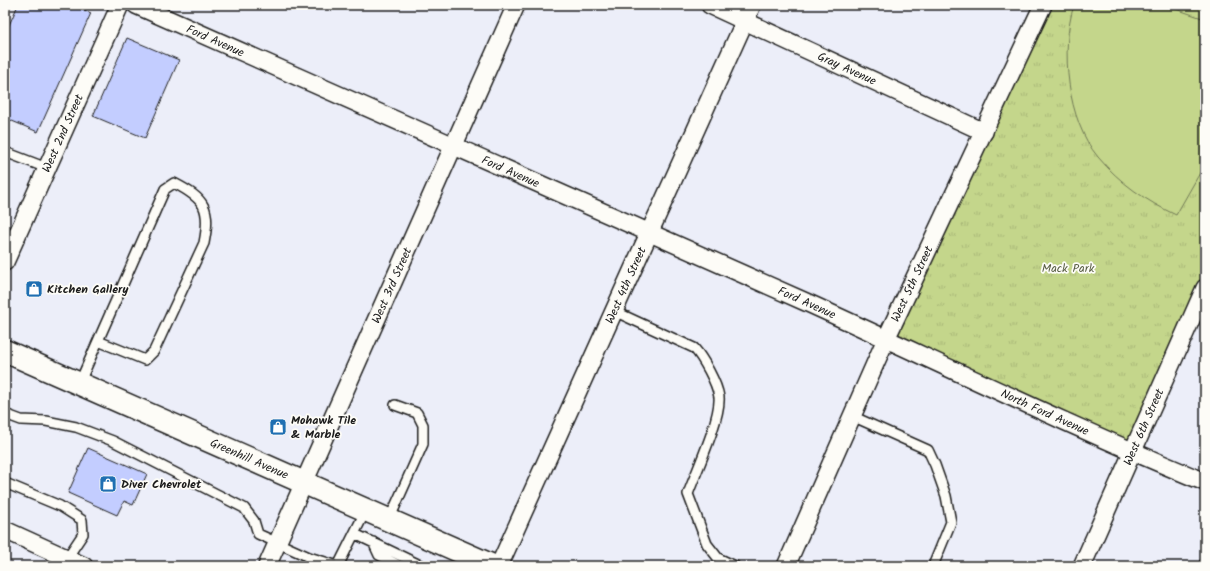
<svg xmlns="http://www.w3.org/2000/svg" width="1210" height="571" font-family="Kalam,sans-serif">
<defs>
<pattern id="park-tufts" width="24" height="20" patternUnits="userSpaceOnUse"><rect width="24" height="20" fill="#c4d68b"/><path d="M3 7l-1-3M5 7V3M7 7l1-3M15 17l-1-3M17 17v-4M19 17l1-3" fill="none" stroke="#a8b777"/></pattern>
</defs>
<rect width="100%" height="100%" fill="#eceef9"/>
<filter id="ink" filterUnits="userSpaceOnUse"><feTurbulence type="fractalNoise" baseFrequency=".025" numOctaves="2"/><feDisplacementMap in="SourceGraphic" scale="8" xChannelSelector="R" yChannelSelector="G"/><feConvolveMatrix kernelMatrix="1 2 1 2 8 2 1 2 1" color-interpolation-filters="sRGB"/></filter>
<g filter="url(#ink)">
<path fill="url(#park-tufts)" stroke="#707954" d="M1043 5H1205V288L1133 452 886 339Z"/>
<path fill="#c4d68b" stroke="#707954" d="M1074 5H1164L1205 19V164L1176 215C1146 201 1120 183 1098 157 1067 120 1060 50 1074 5Z"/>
<path fill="#c3cdff" stroke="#1c1c1c" d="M18 5H73L91 13 38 132 5 118V34Z
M127 38 179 60 145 138 93 116Z
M88 448 147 474 133 505 124 501 117 515 68 493Z"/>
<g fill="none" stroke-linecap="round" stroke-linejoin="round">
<g stroke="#1c1c1c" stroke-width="12">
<path id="lane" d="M5 152 47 168
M614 311 694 348C703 358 717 383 719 397 721 418 696 472 688 494L707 544 718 558 735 566
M79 384 165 189 174 183C205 199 211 208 204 243L154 351 145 360 98 341
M5 414 21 420 46 421 76 427 113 441 244 508 254 521 258 534 309 557 338 566 366 510
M852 416 928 450 935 465 946 496 951 522 933 566
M5 483 60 506 82 520 83 534 67 558
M389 520 423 444V425L417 413 395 405
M355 534 422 566
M373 542 379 555 400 566
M305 566 309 557
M1204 566 1205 563"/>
</g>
<g stroke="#1c1c1c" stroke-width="20">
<g id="street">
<path id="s1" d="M136 5C359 106 584 203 808 303 940 363 1071 427 1205 482"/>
<path id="s2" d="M710 5 984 132"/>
<path id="s3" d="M5 262 120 5"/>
<path d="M5 530 84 566"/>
<path id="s4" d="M267 566 516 5"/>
<path id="s5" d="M499 566 752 5"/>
<path id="s6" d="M786 566 886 339 1043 5"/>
<path id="s7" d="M1082 566 1205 288"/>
</g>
</g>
<g stroke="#1c1c1c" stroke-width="25">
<g id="secondary">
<path id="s8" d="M5 351 493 566"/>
</g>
</g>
<use href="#lane" stroke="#fdfcf7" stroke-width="9"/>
<use href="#street" stroke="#fdfcf7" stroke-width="17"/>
<use href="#secondary" stroke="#fdfcf7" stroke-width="22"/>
</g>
</g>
<defs>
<g id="shop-square" transform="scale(0.9)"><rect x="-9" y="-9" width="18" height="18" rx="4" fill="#1f6fb2" stroke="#fdfcf7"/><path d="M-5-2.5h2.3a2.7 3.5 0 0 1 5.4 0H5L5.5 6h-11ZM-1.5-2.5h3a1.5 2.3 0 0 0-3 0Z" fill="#fff"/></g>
</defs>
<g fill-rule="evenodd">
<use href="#shop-square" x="34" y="289"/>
<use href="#shop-square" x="278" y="427"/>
<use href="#shop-square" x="108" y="484"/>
</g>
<g text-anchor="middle" stroke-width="3.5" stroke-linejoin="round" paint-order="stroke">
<g font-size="12" fill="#1c1c1c" stroke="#fdfcf7">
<text dy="4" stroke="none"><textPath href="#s1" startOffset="87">Ford Avenue</textPath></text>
<text dy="4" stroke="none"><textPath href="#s2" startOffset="151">Gray Avenue</textPath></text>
<text dy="4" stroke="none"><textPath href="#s3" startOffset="141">West 2nd Street</textPath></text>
<text dy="4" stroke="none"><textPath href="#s1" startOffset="410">Ford Avenue</textPath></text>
<text dy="4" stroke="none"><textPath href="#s6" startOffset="309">West 5th Street</textPath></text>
<text dy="4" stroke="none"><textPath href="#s4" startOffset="307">West 3rd Street</textPath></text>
<text dy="4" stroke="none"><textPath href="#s5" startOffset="308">West 4th Street</textPath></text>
<text dy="4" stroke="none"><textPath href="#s1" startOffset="734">Ford Avenue</textPath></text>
<text dy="4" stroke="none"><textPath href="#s1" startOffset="996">North Ford Avenue</textPath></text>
<text dy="4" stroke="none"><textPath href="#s7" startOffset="152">West 6th Street</textPath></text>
<text dy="4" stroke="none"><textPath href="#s8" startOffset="267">Greenhill Avenue</textPath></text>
</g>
<g font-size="12" fill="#575d43" stroke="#fdfcf7">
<text x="1068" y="272">Mack Park</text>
</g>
<g font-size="12" font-weight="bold" fill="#1c1c1c" stroke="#fdfcf7" text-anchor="start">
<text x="47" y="293">Kitchen Gallery</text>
<text x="291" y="424">Mohawk Tile<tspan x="291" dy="14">&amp; Marble</tspan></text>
<text x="121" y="488">Diver Chevrolet</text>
</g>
</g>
<rect width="1210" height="571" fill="none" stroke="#fdfcf7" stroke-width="20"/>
<rect x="10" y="10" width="1190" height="551" fill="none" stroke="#1c1c1c" stroke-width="1.5" filter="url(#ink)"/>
</svg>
